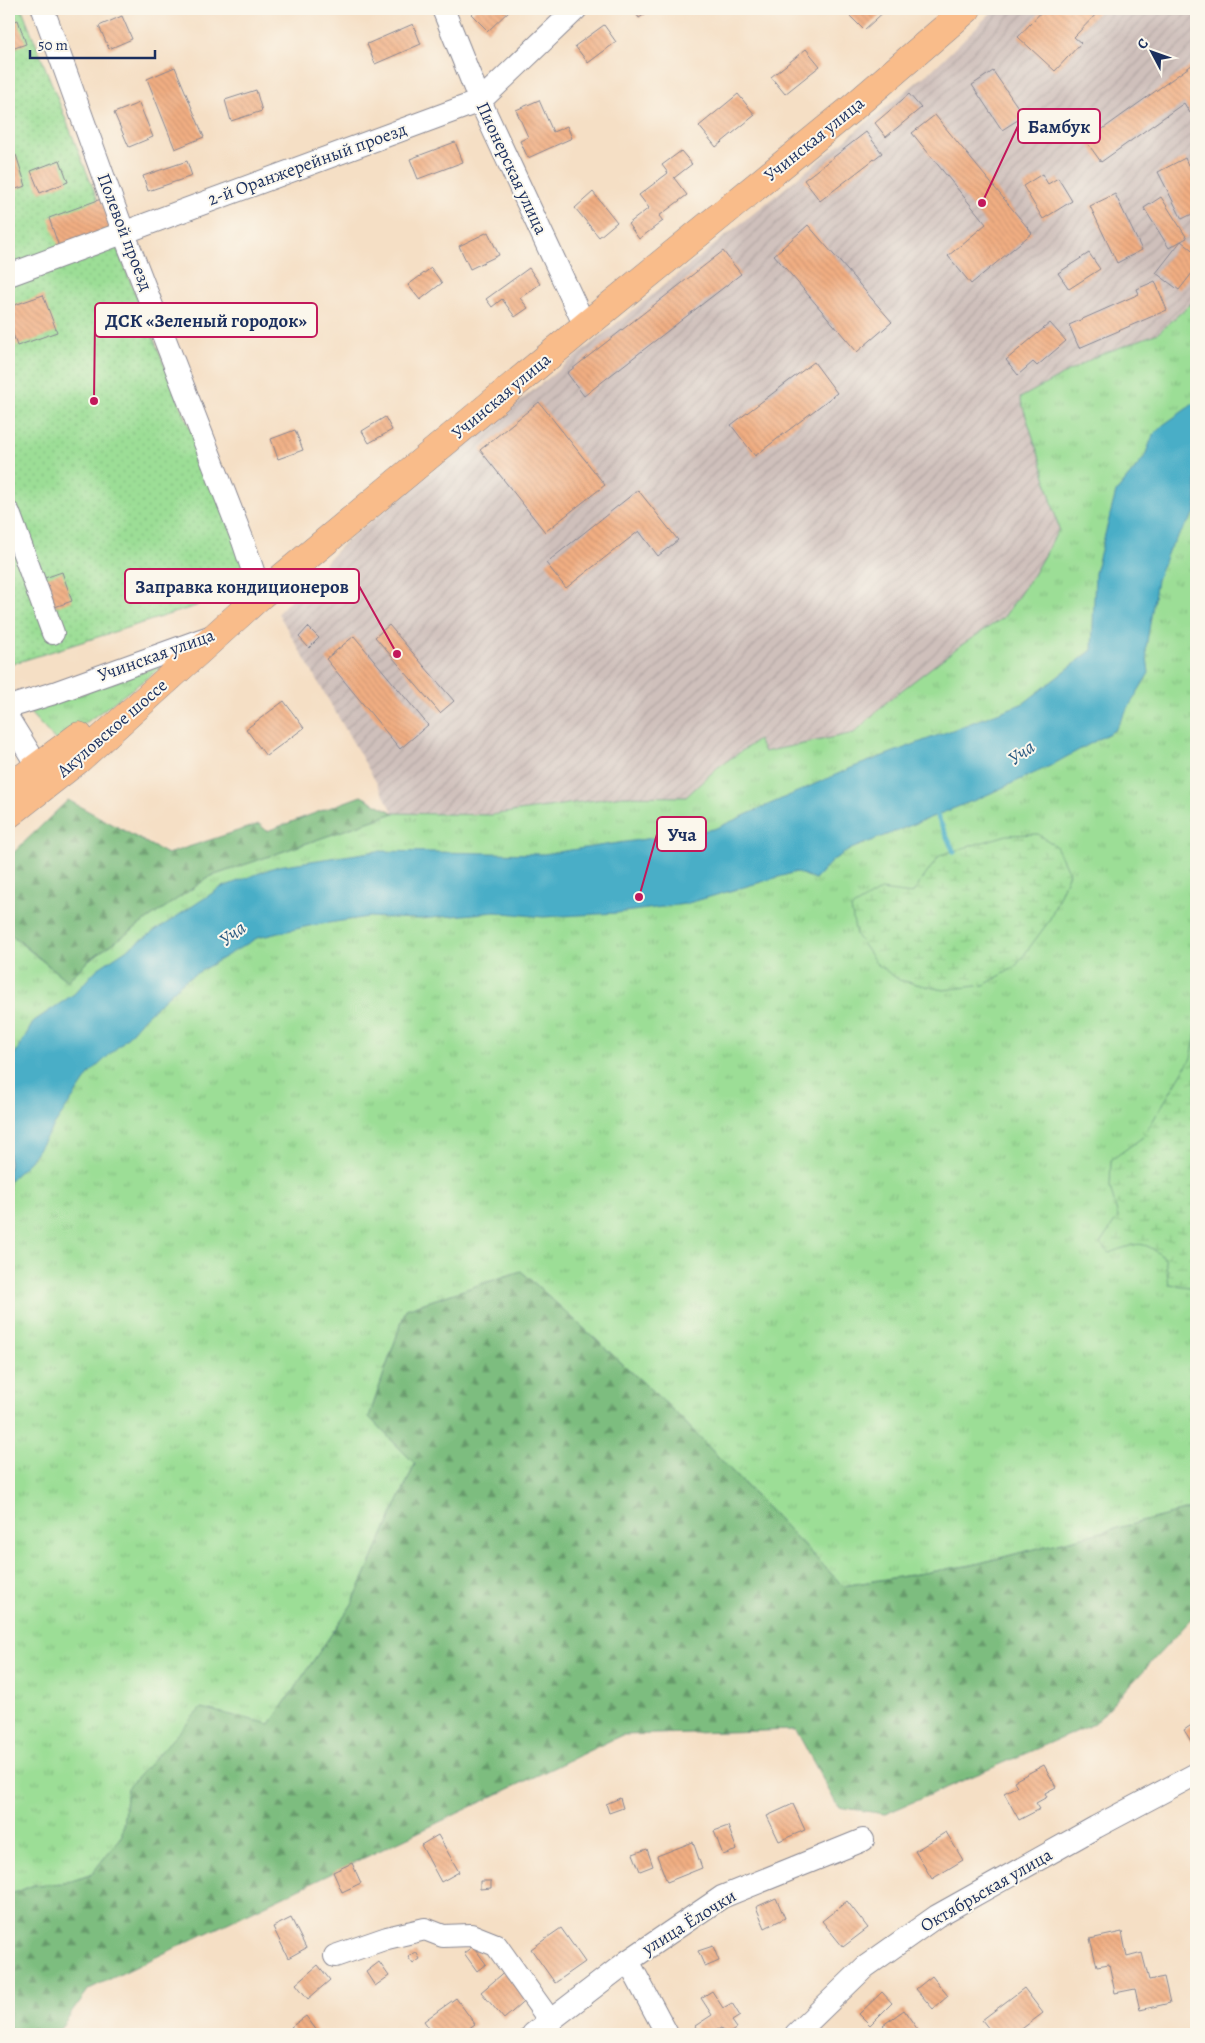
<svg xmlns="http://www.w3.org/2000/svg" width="1205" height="2043" font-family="Alegreya,serif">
<defs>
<pattern id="industrial-furrows" width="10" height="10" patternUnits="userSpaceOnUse" patternTransform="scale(1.25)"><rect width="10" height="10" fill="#cfc0bb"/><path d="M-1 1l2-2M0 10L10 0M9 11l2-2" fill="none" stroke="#b1a5a3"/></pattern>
<pattern id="grass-tufts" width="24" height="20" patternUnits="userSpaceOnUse" patternTransform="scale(1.25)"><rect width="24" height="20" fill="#9cde96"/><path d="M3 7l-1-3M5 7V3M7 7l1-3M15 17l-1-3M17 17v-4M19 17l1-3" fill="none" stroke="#86bf84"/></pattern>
<pattern id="forest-firs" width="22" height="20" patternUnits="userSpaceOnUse" patternTransform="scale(1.25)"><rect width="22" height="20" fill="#7dbd7f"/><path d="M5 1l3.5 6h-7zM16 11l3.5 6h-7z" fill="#669a6b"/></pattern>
<pattern id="wetland-marsh" width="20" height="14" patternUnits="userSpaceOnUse" patternTransform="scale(1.25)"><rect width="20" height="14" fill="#9cde96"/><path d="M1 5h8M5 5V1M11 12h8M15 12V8" fill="none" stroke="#86bf84"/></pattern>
<pattern id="park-dots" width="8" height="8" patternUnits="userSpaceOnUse" patternTransform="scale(1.25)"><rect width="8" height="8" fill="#9cde96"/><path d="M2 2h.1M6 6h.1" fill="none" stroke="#86bf84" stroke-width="1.8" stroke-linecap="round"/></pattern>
<pattern id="building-back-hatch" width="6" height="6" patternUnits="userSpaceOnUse" patternTransform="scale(1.25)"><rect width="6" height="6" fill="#f1ae82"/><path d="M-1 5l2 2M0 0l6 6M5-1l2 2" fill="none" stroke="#ce9673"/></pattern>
</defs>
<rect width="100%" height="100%" fill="#fbf7ec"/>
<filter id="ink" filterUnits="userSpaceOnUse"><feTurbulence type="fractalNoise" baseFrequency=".02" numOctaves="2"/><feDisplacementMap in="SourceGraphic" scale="10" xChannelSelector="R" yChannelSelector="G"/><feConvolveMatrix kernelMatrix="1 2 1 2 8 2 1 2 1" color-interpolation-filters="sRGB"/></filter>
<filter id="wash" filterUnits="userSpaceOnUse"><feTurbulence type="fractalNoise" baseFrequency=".0096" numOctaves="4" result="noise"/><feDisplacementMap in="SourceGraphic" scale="20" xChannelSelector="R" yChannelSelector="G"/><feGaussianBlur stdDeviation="1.12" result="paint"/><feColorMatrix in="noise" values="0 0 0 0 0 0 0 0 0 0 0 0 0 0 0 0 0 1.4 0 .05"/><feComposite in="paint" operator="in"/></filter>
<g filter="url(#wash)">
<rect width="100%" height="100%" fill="#f5dfc5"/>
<path fill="url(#industrial-furrows)" d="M995 9H1196V299L1158 333 1097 356 1020 398 1041 462 1060 529 1033 575 1004 617 957 648 889 700 854 733 764 752 758 740 718 767 686 797 623 796 491 815 394 813 278 613 348 539 932 70Z"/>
<path fill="url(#grass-tufts)" stroke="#5c867a" d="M1196 299V1508L972 1565 843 1586 672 1409 521 1271 406 1309 369 1417 415 1464 352 1604 270 1724 127 1788 122 1835 91 1875 64 1883 34 1885 9 1895V938L12 936 67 981 90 959 209 877 394 813 491 815 623 796 686 797 718 767 758 740 764 752 854 733 889 700 957 648 1004 617 1033 575 1059 529 1041 462 1020 398 1097 356 1158 333Z
M169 662 58 743 30 713Z"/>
<path fill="url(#forest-firs)" stroke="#4c766e" d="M361 796 394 813 209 877 90 959 67 981 13 936 9 938V857L68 800 167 854 259 824 267 831Z
M521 1271 672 1409 843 1586 972 1565 1196 1508V1614L1094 1724 885 1814 838 1807 796 1730 622 1735 89 1989 56 2034H9V1895L34 1885 64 1883 91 1875 122 1835 127 1788 201 1708 270 1724 352 1604 415 1464 369 1417 406 1309Z"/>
<path fill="url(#wetland-marsh)" stroke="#5c867a" d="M1038 834 1056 846 1069 873 1049 921 1015 967 984 985 943 990 899 980 877 964 856 935 851 908 881 890 912 894 940 855 1007 835Z
M1196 1035V1288L1169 1284 1165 1259C1142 1238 1138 1243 1110 1253L1100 1244 1118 1217 1110 1187 1111 1160 1143 1137 1191 1058Z"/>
<path fill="url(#park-dots)" stroke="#5c867a" d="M9 9H22L112 236 246 566 196 606 9 665Z"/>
<path fill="#48aec7" stroke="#326e92" d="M1196 402V512L1169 549 1157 580 1146 648 1149 673 1115 730 1050 766 980 798 851 849 833 860 815 879 796 872 685 904 617 913 543 917 495 912 420 919 368 917 309 926 257 938 185 980 144 1018 124 1041 90 1073 30 1161 9 1181V1064L34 1021 74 994 97 969 220 888 278 866 377 851 544 854 714 829 851 768 1024 703 1092 650 1095 573 1116 492 1144 458 1153 435 1163 425Z"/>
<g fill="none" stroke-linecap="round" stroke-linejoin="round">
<path stroke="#48aec7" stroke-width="5" d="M934 809 954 852"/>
</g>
<g id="blocks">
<path fill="url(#building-back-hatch)" d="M476 9H511L488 31 471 14Z
M633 9H653L639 18Z
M843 9H887L864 30Z
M1044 9H1101L1074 37 1081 43 1055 71 1018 37Z
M122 16 132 39 109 49 99 26Z
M18 20 26 44 9 50V23Z
M413 24 421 44 375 64 367 44Z
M604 25 616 42 588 63 575 46Z
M806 49 820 66 785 94 771 77Z
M1196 62V109L1190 113 1184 103 1101 162 1086 141Z
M175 67 204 137 175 149 147 79Z
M993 71 1024 116 1002 130 972 85Z
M256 90 262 111 231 121 225 100Z
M738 94 755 115 716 147 699 126Z
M909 94 921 108 886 137 875 123Z
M539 100 553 132 567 126 572 138 528 158 520 141 528 137 516 110Z
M139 103 153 137 129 147 114 113Z
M935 115 1032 233 971 284 948 256 986 224 912 133Z
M866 132 882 153 820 201 804 180Z
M455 142 463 162 418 179 410 159Z
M681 151 692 164 674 178 687 195 659 216 663 221 639 239 628 224 649 208 639 195 668 173 662 165Z
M16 155 26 186 9 191V157Z
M1185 158 1188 165 1196 161V212L1182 219 1158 172Z
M60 160 68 182 40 193 31 171Z
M187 161 192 176 148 191 143 176Z
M1042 174 1048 184 1058 178 1072 201 1043 219 1023 186Z
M593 192 617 222 599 237 575 208Z
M1115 194 1142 250 1117 263 1090 206Z
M1161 197 1187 238 1181 241 1196 253V268L1179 290 1156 273 1181 241 1169 248 1144 208Z
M101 199 111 228 59 247 49 218Z
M808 225 892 322 857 352 774 255Z
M488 232 499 255 470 269 459 246Z
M723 251 741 274 584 396 567 373Z
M1089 253 1100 269 1069 289 1058 273Z
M431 268 442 283 420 300 408 285Z
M529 268 540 284 520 298 528 308 515 317 502 299 492 307 486 299Z
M1155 281 1167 310 1079 348 1069 325 1139 294 1137 289Z
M43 295 57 332 17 346 9 322V307Z
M1050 323 1066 341 1037 366 1033 362 1018 375 1006 360Z
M814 362 837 393 755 456 731 425Z
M539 402 605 485 545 532 480 450Z
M385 417 392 430 369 443 362 431Z
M295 430 303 450 278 459 271 439Z
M638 490 678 540 658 556 639 531 566 588 546 563Z
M62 572 72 601 49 609 39 580Z
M389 625 454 701 440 713 375 637Z
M308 627 319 638 309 648 299 637Z
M354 636 428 725 400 749 326 659Z
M284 701 304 728 266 756 246 729Z
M1196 1722V1749L1184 1730Z
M1044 1765 1056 1787 1045 1793 1047 1797 1036 1803 1040 1809 1019 1820 1004 1793 1017 1786 1014 1781Z
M620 1798 623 1808 609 1813 606 1804Z
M793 1804 805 1830 779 1841 767 1816Z
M728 1826 737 1850 723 1855 714 1831Z
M946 1832 963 1860 932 1879 915 1851Z
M438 1835 459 1872 441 1882 421 1845Z
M693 1842 702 1868 667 1882 657 1856Z
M647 1849 653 1866 640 1871 633 1854Z
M352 1863 361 1883 342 1892 333 1872Z
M480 1881H491V1888L480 1889Z
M776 1898 785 1918 765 1928 756 1907Z
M847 1901 868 1928 843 1947 822 1921Z
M291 1918 306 1948 288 1958 273 1927Z
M561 1928 585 1962 555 1983 531 1949Z
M1122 1932 1127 1957 1142 1953 1149 1980 1164 1977 1170 2003 1140 2010 1135 1989 1115 1993 1109 1964 1097 1966 1090 1939Z
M473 1946 486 1964 477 1971 464 1953Z
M713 1946 719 1961 705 1967 698 1951Z
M416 1952 420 1959 413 1964 408 1957Z
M379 1962 389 1976 375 1986 366 1972Z
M318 1965 330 1980 308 1999 296 1984Z
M507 1970 529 1997 504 2019 481 1992Z
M932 1976 948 1996 933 2009 916 1989Z
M1024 1988 1043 2013 1015 2034H993L982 2020Z
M712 1991 723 2008 732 2003 740 2016 732 2021 737 2028 728 2034H725L721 2028 711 2034H700L695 2026 712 2015 701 1998Z
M882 1992 892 2003 870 2025 859 2014Z
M456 1998 475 2024 461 2034H433L424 2021Z
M904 2010 918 2030 912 2034H890L883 2025Z
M306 2016 317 2031 312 2034H296L291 2027Z"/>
</g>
</g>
<g filter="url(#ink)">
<use href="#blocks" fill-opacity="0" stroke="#888792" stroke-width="1"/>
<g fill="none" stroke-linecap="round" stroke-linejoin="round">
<g stroke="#888792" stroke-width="24">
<path id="minor" d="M43 9 123 231 243 541 261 595
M443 9 480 101 585 326
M9 275 480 101 576 9
M9 513 53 633
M9 707 54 693 212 636
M9 720 38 767 45 781
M335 1956 387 1938 425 1929 443 1936 471 1935 496 1945 551 2022
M628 1961 667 2034
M533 2034 628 1961 722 1897 863 1840
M796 2034 865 1967 937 1916 1096 1827 1196 1774"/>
</g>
<g stroke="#888792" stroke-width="29">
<path id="major" d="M9 788 79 736
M9 814 78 760 261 595 585 326 851 109 967 9"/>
</g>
<use href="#minor" stroke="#fff" stroke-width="22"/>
<use href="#major" stroke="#f9bc8a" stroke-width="28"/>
</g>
</g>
<g text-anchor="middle" stroke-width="4" stroke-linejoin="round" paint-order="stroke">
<g font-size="18" fill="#1b2f5e" stroke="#fbf7ec">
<text transform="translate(814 139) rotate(-39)" y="6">Учинская улица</text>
<text transform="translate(307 164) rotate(-20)" y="6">2-й Оранжерейный проезд</text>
<text transform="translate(512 168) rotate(65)" y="6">Пионерская улица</text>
<text transform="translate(125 232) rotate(69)" y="6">Полевой проезд</text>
<text transform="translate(501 396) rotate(-40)" y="6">Учинская улица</text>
<text transform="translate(156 655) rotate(-20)" y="6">Учинская улица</text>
<text transform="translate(112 728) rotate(-41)" y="6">Акуловское шоссе</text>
<text transform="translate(986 1890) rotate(-30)" y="6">Октябрьская улица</text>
<text transform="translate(689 1922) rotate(-32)" y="6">улица Ёлочки</text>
</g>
<g font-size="19" font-style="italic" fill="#2b5b83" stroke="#fbf7ec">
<text transform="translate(1021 752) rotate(-36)" y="7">Уча</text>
<text transform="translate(232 933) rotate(-38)" y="7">Уча</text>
</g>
</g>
<path fill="none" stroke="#c2185b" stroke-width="2" d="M982 203L1018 126M94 401L95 320M397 654L359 586M639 897L657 834"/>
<g fill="#c2185b" stroke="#fbf7ec" stroke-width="2">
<circle cx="982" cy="203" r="5"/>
<circle cx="94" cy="401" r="5"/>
<circle cx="397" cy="654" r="5"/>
<circle cx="639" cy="897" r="5"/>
</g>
<g fill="#fbf7ec" stroke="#c2185b" stroke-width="2">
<rect x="1018" y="109" width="82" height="34" rx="5"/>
<rect x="95" y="303" width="222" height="34" rx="5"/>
<rect x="125" y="569" width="234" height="34" rx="5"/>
<rect x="657" y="817" width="49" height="34" rx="5"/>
</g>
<g font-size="19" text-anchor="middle" font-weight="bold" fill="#1b2f5e">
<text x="1059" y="133">Бамбук</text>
<text x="206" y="327">ДСК «Зеленый городок»</text>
<text x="242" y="593">Заправка кондиционеров</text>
<text x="682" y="841">Уча</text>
</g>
<rect width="1205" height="2043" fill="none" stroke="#fbf7ec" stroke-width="30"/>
<g transform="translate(1152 52) rotate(311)" stroke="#fbf7ec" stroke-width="4" paint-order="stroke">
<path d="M0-4L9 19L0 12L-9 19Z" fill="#1b2f5e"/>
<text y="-8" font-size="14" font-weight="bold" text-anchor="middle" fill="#1b2f5e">С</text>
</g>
<path d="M30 50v8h125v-8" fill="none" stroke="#1b2f5e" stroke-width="2.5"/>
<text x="38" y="50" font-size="15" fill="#1b2f5e" stroke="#fbf7ec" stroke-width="4" paint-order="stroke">50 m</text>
</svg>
